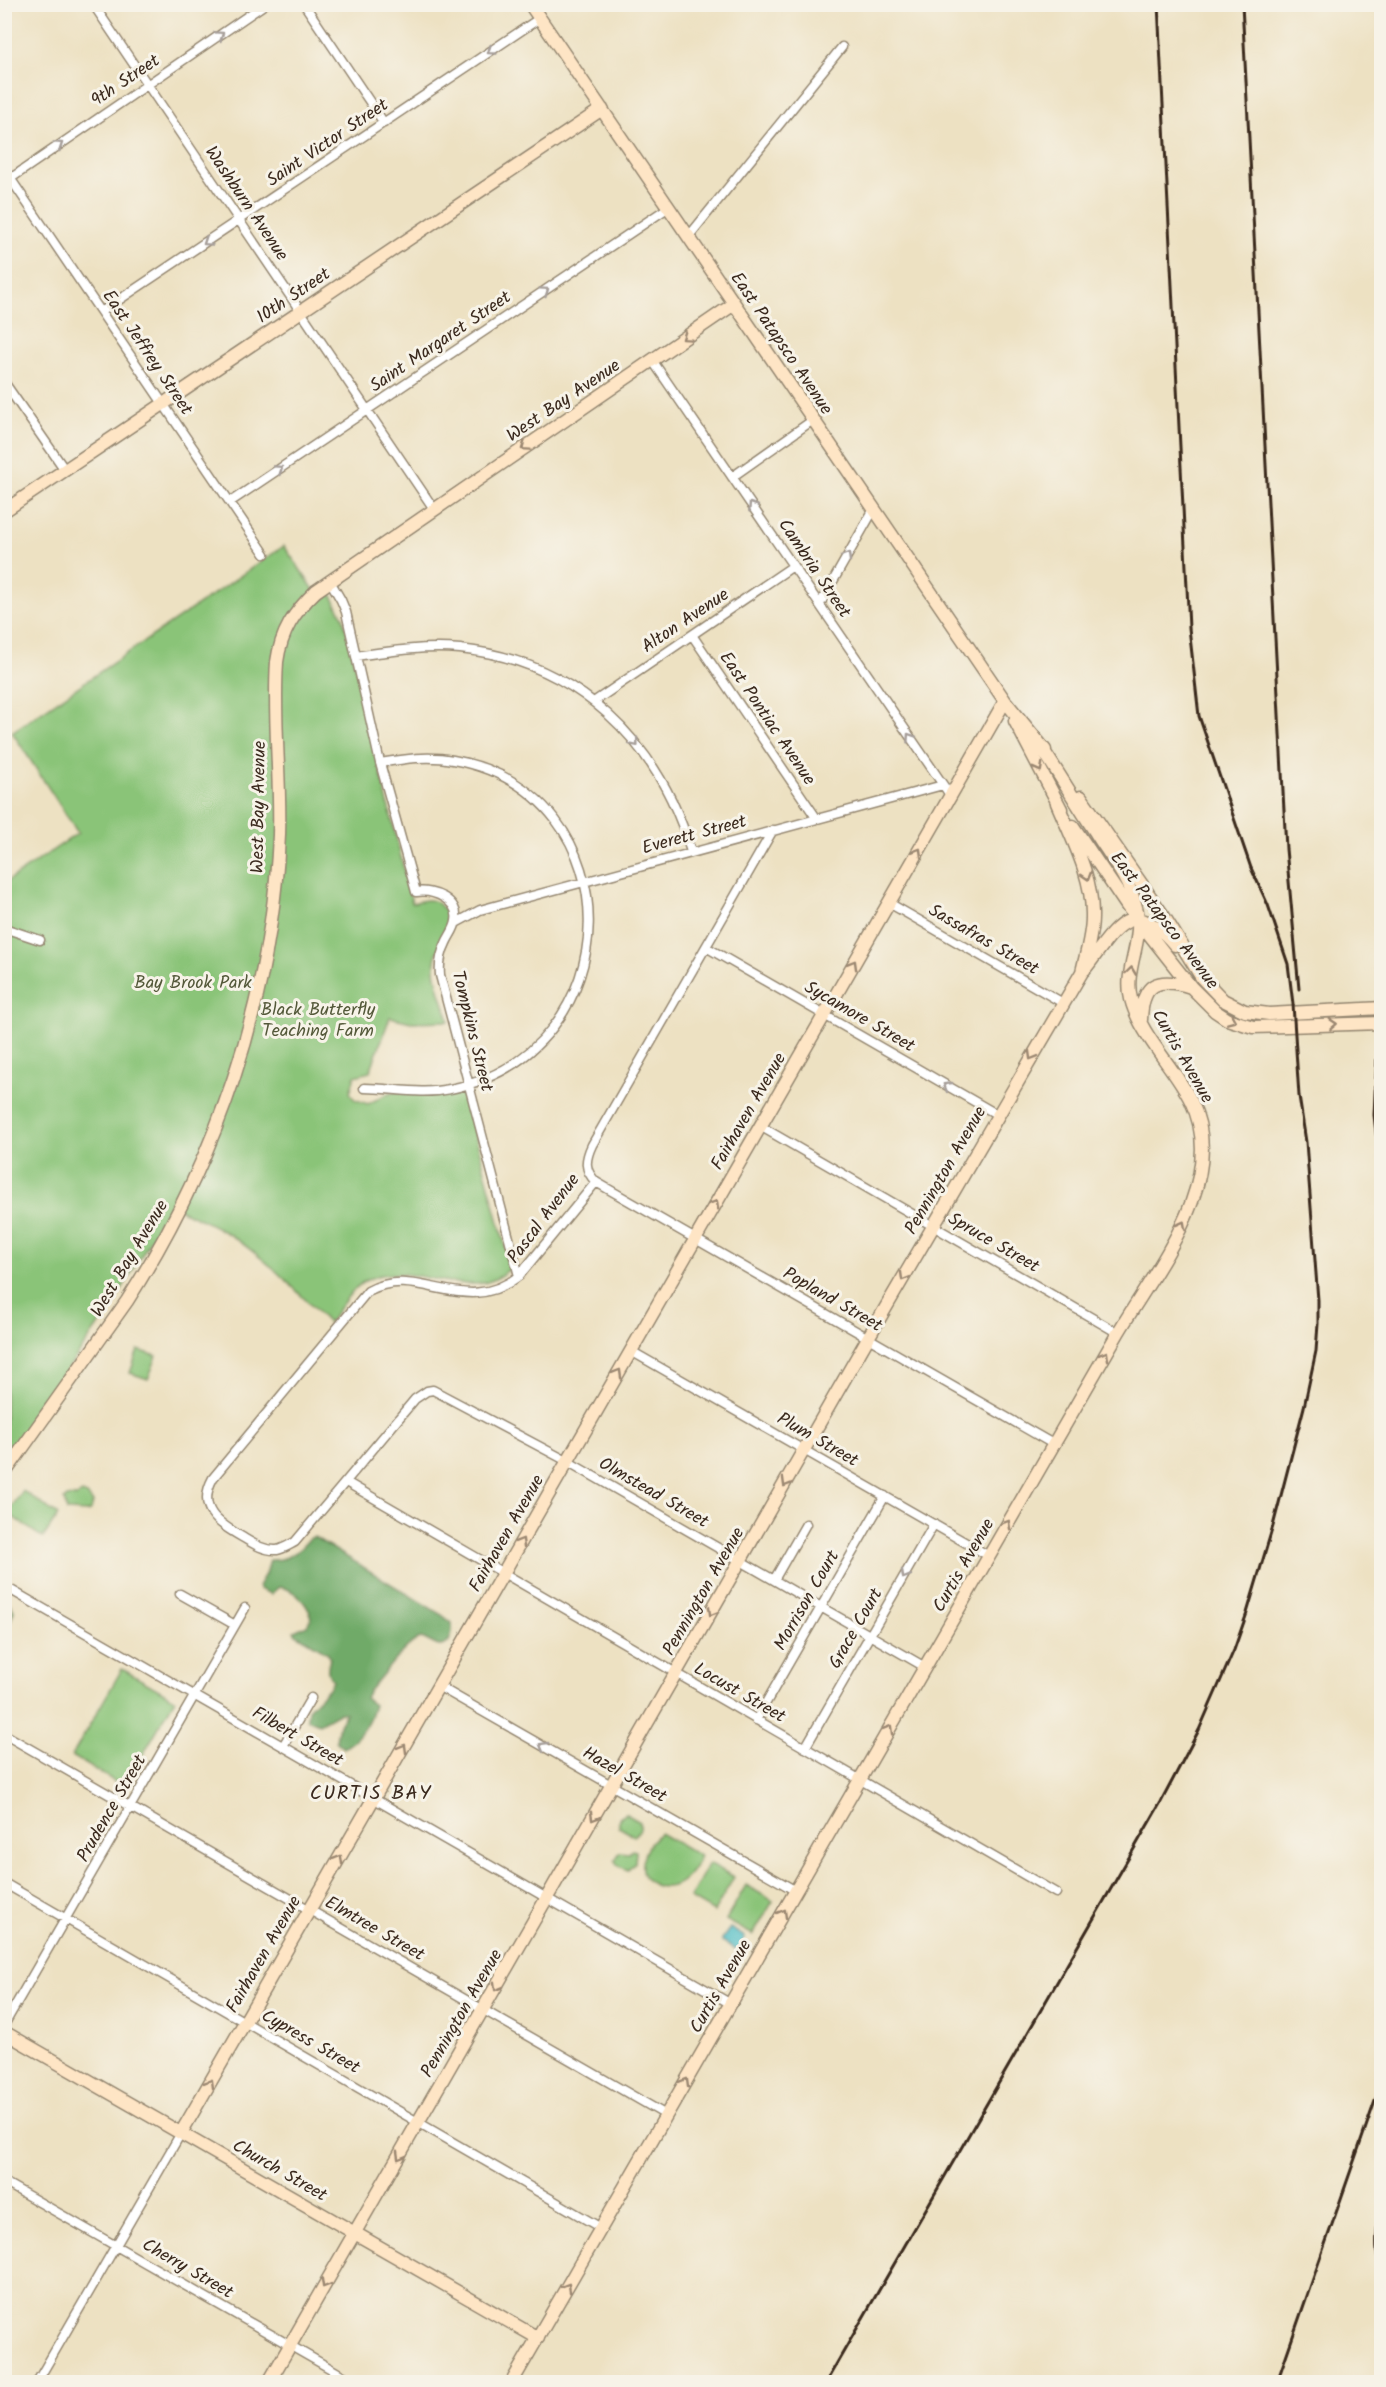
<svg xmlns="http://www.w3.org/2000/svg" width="1386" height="2387" font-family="Kalam,sans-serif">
<rect width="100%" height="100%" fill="#f7f3e8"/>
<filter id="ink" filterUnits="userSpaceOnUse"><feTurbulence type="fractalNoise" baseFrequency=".0167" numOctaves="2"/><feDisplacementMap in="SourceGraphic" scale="12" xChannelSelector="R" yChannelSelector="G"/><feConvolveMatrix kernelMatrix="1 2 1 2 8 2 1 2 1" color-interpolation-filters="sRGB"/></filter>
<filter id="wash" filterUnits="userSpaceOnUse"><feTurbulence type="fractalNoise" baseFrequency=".008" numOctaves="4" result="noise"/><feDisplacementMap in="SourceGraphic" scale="24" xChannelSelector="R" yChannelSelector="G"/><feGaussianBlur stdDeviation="1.35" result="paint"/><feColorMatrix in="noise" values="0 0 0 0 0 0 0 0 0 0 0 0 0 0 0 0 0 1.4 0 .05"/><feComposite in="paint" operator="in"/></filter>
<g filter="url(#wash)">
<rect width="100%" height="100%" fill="#ede1c2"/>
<path fill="#8ac478" stroke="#62774b" stroke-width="1.5" d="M284 546 321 600 331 594 343 617 412 903C423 900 432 897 441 906 461 925 436 942 435 962 434 980 444 1003 449 1021L411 1022 390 1017 370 1072 355 1076 350 1092 354 1099 368 1104 385 1095 395 1092 429 1095 460 1091 464 1093 511 1267C473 1310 410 1255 365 1281 350 1290 339 1310 328 1323 294 1288 261 1252 218 1228 203 1220 187 1213 171 1205L112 1306 5 1458V883L78 833 12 732Z
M138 1350 157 1356 148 1379 130 1373Z
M23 1491 58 1515 43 1538 7 1513Z
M82 1493 87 1495 93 1503 91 1510 87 1512 67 1511 64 1500 67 1497H76Z
M122 1669 175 1699 124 1787 72 1756Z
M626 1814 640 1822V1829L634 1836 619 1827V1818Z
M660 1833 700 1856C693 1872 679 1892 658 1886 655 1885 648 1882 646 1879 635 1865 648 1842 660 1833Z
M632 1850 636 1851 635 1863 628 1870 617 1865 615 1860 620 1852 629 1853Z
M709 1863 734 1877 714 1912 690 1898Z
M746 1885 773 1901 753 1935 726 1920Z"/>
<path fill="#6faa68" stroke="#556a43" stroke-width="1.5" d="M314 1537 442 1615 452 1623C453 1631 451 1647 439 1646 434 1645 426 1639 421 1638 405 1643 381 1678 368 1692L365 1698 374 1705C370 1721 359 1739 344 1748L336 1741 339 1724 346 1713 340 1712 319 1724 307 1719 308 1709 329 1688 333 1680C325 1672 328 1668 330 1658L328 1653 296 1634 294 1631 307 1625 312 1617C306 1602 295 1589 279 1587L271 1594 259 1589 258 1586 267 1571 270 1560C288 1561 299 1551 310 1538Z
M5 1600 11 1605 14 1611 5 1635Z"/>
<path fill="#4fbec6" stroke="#457472" stroke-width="1.5" d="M730 1928 745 1937 741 1949 738 1950 722 1941V1939Z"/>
</g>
<g filter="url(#ink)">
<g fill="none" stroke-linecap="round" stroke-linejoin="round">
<g stroke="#948670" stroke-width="11">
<path id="street" d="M93 4 434 509
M304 4 384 123
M4 169 265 554
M4 183 265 4
M689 236 842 47
M101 312 540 18
M652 360 950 795
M4 382 65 470
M732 477 813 420
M230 502 669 207
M330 581 341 600 346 612 380 763 416 892C433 889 460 900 456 921 455 929 449 936 446 943 441 953 439 964 440 975L519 1276
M820 604 874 509
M692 635 817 819
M356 656C390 651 425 646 460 649 576 661 660 742 691 852
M595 701 793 566
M773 830 592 1145C585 1160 584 1170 596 1182L1053 1444
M889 903 1063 1003
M456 923 480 910 943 785
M4 928 40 940
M706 947 998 1115
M364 1088C392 1088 421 1095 450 1089 632 1053 637 793 453 760 428 755 404 759 380 763
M760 1126 1118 1333
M596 1182 519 1276C463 1319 419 1263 368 1291L213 1478C196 1509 218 1523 242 1537 252 1543 264 1551 277 1550 283 1549 289 1545 295 1542L415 1399 427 1391 433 1390 567 1461 925 1667
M631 1351 989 1556
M346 1482 1056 1893
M774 1580 806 1524
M4 1586 731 2004
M180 1594 235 1625
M438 1686 796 1891
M756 1720 885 1496
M4 1734 666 2115
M283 1746 311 1698
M805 1748 934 1524
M4 1883 601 2228
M4 2025 245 1608
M4 2182 354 2382
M37 2382 181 2133"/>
</g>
<g stroke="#948670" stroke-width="15">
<path id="secondary" d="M530 4 1005 701 1045 750
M4 511 602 109
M1015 721 1061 809
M1081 797 1163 915 1202 978 1223 1000 1245 1011 1269 1014 1382 1008
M1073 826 1127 906 1191 987 1215 1011 1227 1019 1253 1027 1382 1023
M1084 970C1114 932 1130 892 1175 945
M1141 1020C1142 982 1158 977 1191 987
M4 1474 127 1301C216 1162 272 1001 279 835 281 777 273 720 277 662 281 632 294 612 316 591L734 304
M4 2032 538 2338
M181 2133 1005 701
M269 2382 868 1338 1082 972C1086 954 1092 936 1092 917 1093 877 1072 839 1057 803
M512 2382 1118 1333C1156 1268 1230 1180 1191 1101 1175 1068 1140 1035 1131 999 1124 972 1141 945 1138 918 1135 887 1112 859 1096 833 1077 804 1059 774 1040 745"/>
</g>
<use href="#street" stroke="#fff" stroke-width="8"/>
<use href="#secondary" stroke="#fee5c5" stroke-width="12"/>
<path stroke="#3b2a1e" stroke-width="3" d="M1242 4 1286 849 1299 989
M1381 998 1382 992
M1378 1033 1374 1115 1382 1184
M1382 2204C1373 2233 1377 2260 1382 2289
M826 2382 1161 1802 1199 1730 1234 1650 1247 1613 1273 1526 1304 1407 1316 1351 1318 1324V1300L1306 1142 1299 1096 1293 1004 1288 964 1268 905 1251 868 1199 716 1189 628 1158 4
M1277 2382 1382 2081"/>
</g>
<defs><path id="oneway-chevron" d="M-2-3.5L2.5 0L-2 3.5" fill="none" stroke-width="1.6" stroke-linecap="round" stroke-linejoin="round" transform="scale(1.5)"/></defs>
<g stroke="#a79f9a">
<use href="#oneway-chevron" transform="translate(220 35) rotate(-34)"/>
<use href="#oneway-chevron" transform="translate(491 51) rotate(146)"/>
<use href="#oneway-chevron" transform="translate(59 145) rotate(-34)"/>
<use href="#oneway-chevron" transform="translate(207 242) rotate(146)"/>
<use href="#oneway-chevron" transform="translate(545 291) rotate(-34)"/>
<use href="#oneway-chevron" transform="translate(279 469) rotate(-34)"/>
<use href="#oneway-chevron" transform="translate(752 506) rotate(-124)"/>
<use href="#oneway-chevron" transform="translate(847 556) rotate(-60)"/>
<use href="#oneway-chevron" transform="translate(910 737) rotate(-124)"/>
<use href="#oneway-chevron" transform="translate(635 743) rotate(50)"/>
<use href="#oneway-chevron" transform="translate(947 1086) rotate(-150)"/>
<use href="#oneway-chevron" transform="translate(905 1575) rotate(120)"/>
<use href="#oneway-chevron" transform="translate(543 1746) rotate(-150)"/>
</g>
<g stroke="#9c8872">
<use href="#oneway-chevron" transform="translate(686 337) rotate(146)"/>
<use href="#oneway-chevron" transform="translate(525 447) rotate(146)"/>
<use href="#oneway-chevron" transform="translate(1039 768) rotate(62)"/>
<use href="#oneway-chevron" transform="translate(918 852) rotate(-60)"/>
<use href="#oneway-chevron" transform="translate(1087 876) rotate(73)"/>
<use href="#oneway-chevron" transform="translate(853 964) rotate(-60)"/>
<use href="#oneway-chevron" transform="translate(1131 971) rotate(-82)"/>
<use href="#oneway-chevron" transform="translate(1232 1020) rotate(23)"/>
<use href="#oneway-chevron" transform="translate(1333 1024) rotate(-3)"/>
<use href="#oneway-chevron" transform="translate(1032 1056) rotate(120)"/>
<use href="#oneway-chevron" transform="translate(715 1204) rotate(-60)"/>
<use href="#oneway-chevron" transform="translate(1182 1225) rotate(-62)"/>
<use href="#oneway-chevron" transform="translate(904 1277) rotate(120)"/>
<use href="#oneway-chevron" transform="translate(1105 1355) rotate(-60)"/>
<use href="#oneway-chevron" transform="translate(618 1373) rotate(-60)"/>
<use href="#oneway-chevron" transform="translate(786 1483) rotate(120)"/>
<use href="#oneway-chevron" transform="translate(1007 1524) rotate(-60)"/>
<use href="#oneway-chevron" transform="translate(521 1542) rotate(-60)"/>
<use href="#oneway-chevron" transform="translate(712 1612) rotate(120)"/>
<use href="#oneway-chevron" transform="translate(889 1729) rotate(-60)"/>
<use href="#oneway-chevron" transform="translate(403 1748) rotate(-60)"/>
<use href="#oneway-chevron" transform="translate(594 1817) rotate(120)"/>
<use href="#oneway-chevron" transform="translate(339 1859) rotate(-60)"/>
<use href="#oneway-chevron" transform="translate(783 1913) rotate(-60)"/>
<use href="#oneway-chevron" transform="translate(497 1987) rotate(120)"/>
<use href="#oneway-chevron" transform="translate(685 2082) rotate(-60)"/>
<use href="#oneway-chevron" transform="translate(210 2083) rotate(-60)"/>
<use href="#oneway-chevron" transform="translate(400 2156) rotate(120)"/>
<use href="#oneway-chevron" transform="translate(325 2284) rotate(120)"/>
<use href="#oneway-chevron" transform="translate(567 2287) rotate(-60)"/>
</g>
</g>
<g text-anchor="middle" stroke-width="6" stroke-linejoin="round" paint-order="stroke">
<g font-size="18" fill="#3b2a1e" stroke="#f7f3e8">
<text transform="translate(125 80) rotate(-34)" y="6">9th Street</text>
<text transform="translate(327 142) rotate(-34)" y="6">Saint Victor Street</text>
<text transform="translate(247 203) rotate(56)" y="6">Washburn Avenue</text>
<text transform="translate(293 295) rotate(-34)" y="6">10th Street</text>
<text transform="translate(440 341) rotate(-34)" y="6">Saint Margaret Street</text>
<text transform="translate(782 343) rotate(56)" y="6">East Patapsco Avenue</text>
<text transform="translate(148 352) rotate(56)" y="6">East Jeffrey Street</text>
<text transform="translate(563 400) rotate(-34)" y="6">West Bay Avenue</text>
<text transform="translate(815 568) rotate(56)" y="6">Cambria Street</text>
<text transform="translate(685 620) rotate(-34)" y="6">Alton Avenue</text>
<text transform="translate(768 718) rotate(56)" y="6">East Pontiac Avenue</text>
<text transform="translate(258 807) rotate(-89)" y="6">West Bay Avenue</text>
<text transform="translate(694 834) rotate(-15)" y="6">Everett Street</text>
<text transform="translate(1165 920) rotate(53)" y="6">East Patapsco Avenue</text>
<text transform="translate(984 939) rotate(30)" y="6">Sassafras Street</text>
<text transform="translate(860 1016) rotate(30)" y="6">Sycamore Street</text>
<text transform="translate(473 1031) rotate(76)" y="6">Tompkins Street</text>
<text transform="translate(1183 1056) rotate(60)" y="6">Curtis Avenue</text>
<text transform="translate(748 1111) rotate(-60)" y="6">Fairhaven Avenue</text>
<text transform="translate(945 1170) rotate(-60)" y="6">Pennington Avenue</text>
<text transform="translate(543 1218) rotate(-53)" y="6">Pascal Avenue</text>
<text transform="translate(994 1242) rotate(30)" y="6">Spruce Street</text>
<text transform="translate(129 1258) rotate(-59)" y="6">West Bay Avenue</text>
<text transform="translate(833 1299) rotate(30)" y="6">Popland Street</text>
<text transform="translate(818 1439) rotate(30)" y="6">Plum Street</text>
<text transform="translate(654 1492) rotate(30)" y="6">Olmstead Street</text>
<text transform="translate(506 1533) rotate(-60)" y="6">Fairhaven Avenue</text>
<text transform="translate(963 1565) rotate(-60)" y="6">Curtis Avenue</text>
<text transform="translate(703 1591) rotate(-60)" y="6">Pennington Avenue</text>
<text transform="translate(806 1600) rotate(-60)" y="6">Morrison Court</text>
<text transform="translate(855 1628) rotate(-60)" y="6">Grace Court</text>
<text transform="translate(740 1692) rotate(30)" y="6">Locust Street</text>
<text transform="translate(298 1736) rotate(30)" y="6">Filbert Street</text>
<text transform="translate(625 1774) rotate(30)" y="6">Hazel Street</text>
<text transform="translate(111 1808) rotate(-60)" y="6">Prudence Street</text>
<text transform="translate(375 1928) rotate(30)" y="6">Elmtree Street</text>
<text transform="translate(263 1954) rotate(-60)" y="6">Fairhaven Avenue</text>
<text transform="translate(720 1986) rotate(-60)" y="6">Curtis Avenue</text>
<text transform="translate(461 2013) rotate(-60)" y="6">Pennington Avenue</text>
<text transform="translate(311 2041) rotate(30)" y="6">Cypress Street</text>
<text transform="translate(280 2170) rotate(30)" y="6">Church Street</text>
<text transform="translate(188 2268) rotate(30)" y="6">Cherry Street</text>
</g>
<g font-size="18" fill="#535839" stroke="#f7f3e8">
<text x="193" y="988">Bay Brook Park</text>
<text x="318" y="1015">Black Butterfly<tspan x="318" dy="21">Teaching Farm</tspan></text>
</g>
<g font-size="20" letter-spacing="1.5" fill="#3b2a1e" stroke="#f7f3e8">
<text x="371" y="1799">CURTIS BAY</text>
</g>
</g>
<rect width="1386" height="2387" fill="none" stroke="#f7f3e8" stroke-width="24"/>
</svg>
